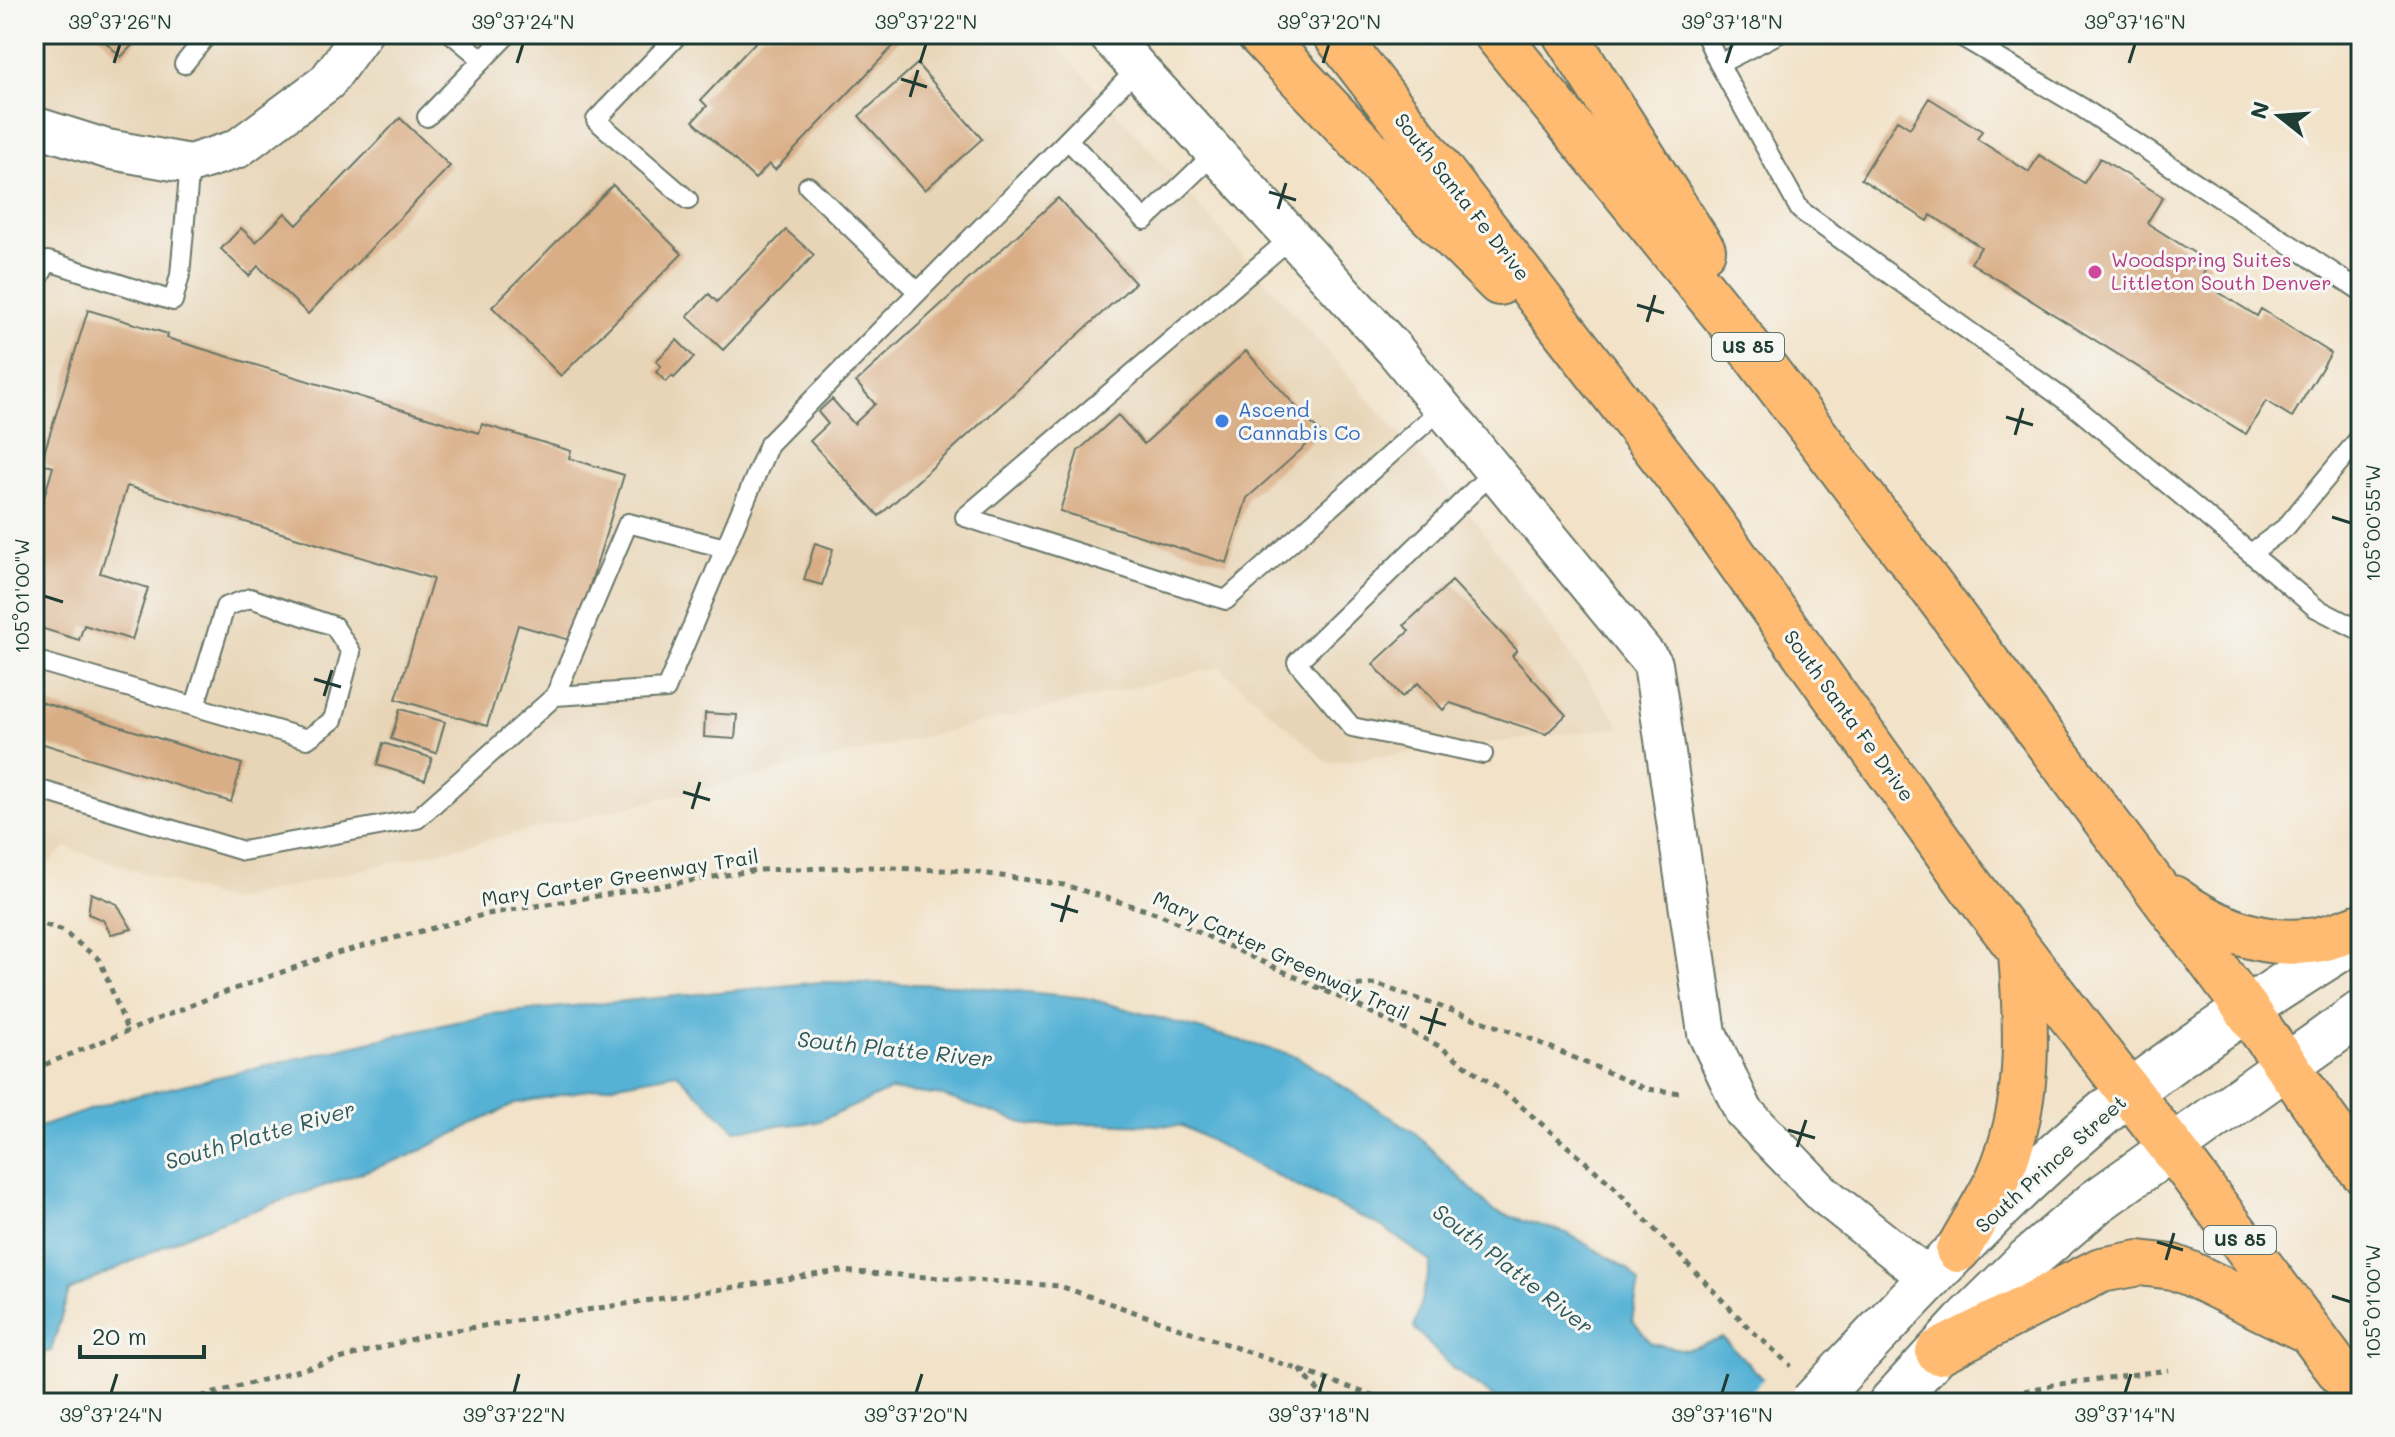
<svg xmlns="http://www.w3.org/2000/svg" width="2395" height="1437" font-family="Mali,sans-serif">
<rect width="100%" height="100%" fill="#f6f6f2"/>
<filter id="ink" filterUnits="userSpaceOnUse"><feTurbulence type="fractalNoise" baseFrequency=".0125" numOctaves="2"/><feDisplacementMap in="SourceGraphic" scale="16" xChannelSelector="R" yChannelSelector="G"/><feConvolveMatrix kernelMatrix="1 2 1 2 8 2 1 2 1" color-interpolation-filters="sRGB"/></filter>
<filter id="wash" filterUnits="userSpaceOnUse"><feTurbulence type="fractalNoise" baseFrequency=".006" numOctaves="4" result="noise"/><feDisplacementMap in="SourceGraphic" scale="32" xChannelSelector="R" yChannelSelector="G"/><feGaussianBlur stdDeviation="1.8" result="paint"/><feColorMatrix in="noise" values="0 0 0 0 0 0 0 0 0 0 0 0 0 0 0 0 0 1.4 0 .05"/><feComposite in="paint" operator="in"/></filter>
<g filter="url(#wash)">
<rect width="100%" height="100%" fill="#f2e2c8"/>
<path fill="#e8d5b7" d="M35 34H1048L1470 514 1621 727 1328 763 1219 667 229 901 66 847 34 877Z"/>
<path fill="#57b2d5" stroke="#3b7884" stroke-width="2" d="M821 982 956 985 1087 998 1296 1056 1415 1133 1493 1211 1567 1233 1628 1269 1639 1283 1632 1320 1651 1343 1685 1350 1723 1338 1787 1403H1502L1452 1368 1414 1328 1431 1262 1381 1226 1302 1189 1183 1126 1092 1123 1032 1126 943 1096 891 1090 817 1122 735 1130 677 1073 517 1103 409 1156 198 1230 69 1291 51 1351 34 1355V1129L118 1100 490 1014Z"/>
<path fill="#f2e2c8" d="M1766 1376 1791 1403H1741Z"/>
<g id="blocks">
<path fill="#d9ad85" d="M97 34H143L121 57Z
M763 34H899L902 37 775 170 769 164 755 179 693 121 707 106 701 100Z
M917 64 982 139 925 190 859 116Z
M1929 98 1982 131 1977 139 2029 172 2039 155 2084 183 2100 158 2163 197 2147 223 2210 263 2199 280 2257 316 2261 309 2331 353 2292 417 2266 401 2246 434 1971 263 1981 247 1931 215 1928 221 1861 179 1897 120 1910 128Z
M400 118 450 166 308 314 258 266 249 276 221 249 241 228 256 242 285 213 297 225Z
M613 185 682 254 561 376 492 307Z
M1058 198 1135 283 879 516 810 441 828 424 818 412 832 399 854 424 875 404 856 382Z
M786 230 814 255 723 350 687 316 709 294 717 302Z
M88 310 168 334 167 338 479 433 482 424 571 451 569 458 624 475 573 641 518 625 487 726 396 699 433 579 127 486 100 573 148 588 132 640 84 625 79 640 34 626V531L53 467 41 463Z
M677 340 694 357 674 378 672 376 666 382 656 372 661 366 656 361Z
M1246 351 1320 433 1247 498 1227 563 1060 511 1078 451 1118 415 1144 444Z
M815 543 833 549 822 585 804 580Z
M1452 581 1517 650 1512 656 1566 715 1546 734 1450 703 1443 710 1418 683 1402 697 1373 664 1409 631 1404 625Z
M34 700 242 764 231 802 34 741Z
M400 709 445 722 436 753 391 739Z
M705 713 737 715 735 739 704 737Z
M383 743 432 758 425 780 377 765Z
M91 893 117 904 132 929 111 934 103 920 88 914Z"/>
</g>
</g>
<g filter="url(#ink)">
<use href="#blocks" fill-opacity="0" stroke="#697768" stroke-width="2"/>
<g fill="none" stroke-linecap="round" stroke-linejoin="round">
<g stroke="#697768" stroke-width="22">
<path id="service" d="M452 34 482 59
M679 34 596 120 688 200
M1705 34 1719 64 1800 210 2079 410 2316 608 2361 631
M1957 34 2081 107 2361 291
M184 64 208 34
M1719 64 1778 34
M427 117 508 34
M1068 140 1145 220 1215 153
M808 186 918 292
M1292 237 965 517 1226 600 1442 408
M34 287 48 261 173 301 180 275 190 164
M2251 553 2286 527 2361 436
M34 660 307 739 333 720 351 652 334 626 250 598 225 607 195 706
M555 696 628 523 725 548
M1483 754 1352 727 1297 662 1494 471
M34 788 243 851 417 819 555 696 666 689 769 444 1138 68"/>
</g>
<g stroke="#697768" stroke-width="42">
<path id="minor" d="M1107 34 1394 349 1653 664 1707 1033 1744 1112 1823 1194 1930 1279
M34 126 107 149 190 164 237 149 327 82 362 34"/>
</g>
<g stroke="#697768" stroke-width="48">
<path id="tertiary" d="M1850 1362C1939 1269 2027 1172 2130 1092 2203 1036 2282 985 2361 936
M1891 1403 1964 1323 2028 1260 2096 1202 2361 1013"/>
</g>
<g stroke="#697768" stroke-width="48">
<path id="trunk" d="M1259 34 1406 190 1499 283
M1335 34 1687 489 1973 889 2173 1149 2361 1400
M1496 34 1732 325 1932 588 2247 1010 2361 1170
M1565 34 1703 250
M2173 898C2212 926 2258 946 2307 941 2326 940 2343 932 2361 926
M1958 1250C1971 1226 1986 1203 1998 1179 2031 1106 2027 1032 2021 953
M1938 1352 2101 1270 2139 1263 2173 1267 2191 1274 2302 1328"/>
</g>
<path stroke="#697768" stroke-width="5" stroke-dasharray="6 6" stroke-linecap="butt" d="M34 921 61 930 100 960 127 1030
M1321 988 1376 984 1524 1036 1646 1089 1682 1093
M34 1069 217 995 333 954 487 914 757 870 870 867 967 871 1064 885 1159 914 1358 1006 1439 1046 1514 1100 1612 1185 1750 1329 1791 1366
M1299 1369 1329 1403
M2001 1396 2053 1385 2168 1370
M178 1403 431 1334 839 1271 1060 1286 1394 1403"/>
<use href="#service" stroke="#fff" stroke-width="18"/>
<use href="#minor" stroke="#fff" stroke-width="38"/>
<use href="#tertiary" stroke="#fff" stroke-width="44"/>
<use href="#trunk" stroke="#febb71" stroke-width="44"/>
<g stroke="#697768" stroke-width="48" stroke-linecap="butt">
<path id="tertiary-bridge" d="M1812 1403 1850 1362"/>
</g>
<use href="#tertiary-bridge" stroke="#fff" stroke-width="44"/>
</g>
</g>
<path fill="none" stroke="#1f3d34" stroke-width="3" d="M114 63 120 44M517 63 523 44M920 63 926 44M1323 63 1329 44M1726 63 1732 44M2129 63 2135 44M901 79 927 87M910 97 918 70M1269 192 1296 200M1278 209 1286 183M1637 305 1664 313M1647 322 1655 295M2006 417 2033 425M2015 435 2023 408M2332 517 2351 523M44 596 63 602M314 679 341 687M324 696 332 670M683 792 710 800M692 809 700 782M1051 904 1078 912M1061 922 1069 895M1420 1017 1446 1025M1429 1034 1437 1008M1788 1130 1815 1138M1797 1147 1806 1120M2157 1242 2183 1250M2166 1260 2174 1233M2332 1296 2351 1302M111 1393 117 1374M514 1393 519 1374M916 1393 922 1374M1319 1393 1325 1374M1722 1393 1728 1374M2125 1393 2131 1374"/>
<circle fill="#d1479c" stroke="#f6f6f2" stroke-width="3" cx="2095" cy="272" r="8"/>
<circle fill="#3f7fe0" stroke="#f6f6f2" stroke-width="3" cx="1222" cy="421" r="8"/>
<g text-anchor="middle" stroke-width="6" stroke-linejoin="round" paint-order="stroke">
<g fill="#f6f6f2" stroke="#60746d" stroke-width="2">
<rect x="1712" y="333" width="72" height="28" rx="6"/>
<rect x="2204" y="1226" width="72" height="28" rx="6"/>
</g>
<g font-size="18" font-weight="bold" fill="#1f3d34">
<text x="1748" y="353">US 85</text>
<text x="2240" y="1246">US 85</text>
</g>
<g font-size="20" fill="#1f3d34" stroke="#f6f6f2">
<text transform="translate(1462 197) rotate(52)" y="7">South Santa Fe Drive</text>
<text transform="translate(1849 716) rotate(54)" y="7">South Santa Fe Drive</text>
<text transform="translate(620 878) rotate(-9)" y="7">Mary Carter Greenway Trail</text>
<text transform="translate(1281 956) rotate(25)" y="7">Mary Carter Greenway Trail</text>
<text transform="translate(2051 1164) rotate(-42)" y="7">South Prince Street</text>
</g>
<g font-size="20" fill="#b23c85" stroke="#f6f6f2" text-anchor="start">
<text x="2111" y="267">Woodspring Suites<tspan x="2111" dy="23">Littleton South Denver</tspan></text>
</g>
<g font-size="20" fill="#366cbe" stroke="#f6f6f2" text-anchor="start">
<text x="1238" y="417">Ascend<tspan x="1238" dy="23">Cannabis Co</tspan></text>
</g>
<g font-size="22" font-style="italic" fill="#2d5a5c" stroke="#f6f6f2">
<text transform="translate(895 1049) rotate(6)" y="8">South Platte River</text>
<text transform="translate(260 1135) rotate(-16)" y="8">South Platte River</text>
<text transform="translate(1513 1269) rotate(38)" y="8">South Platte River</text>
</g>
</g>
<rect width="2395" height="1437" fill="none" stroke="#f6f6f2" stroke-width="88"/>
<g transform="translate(2279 116) rotate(287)" stroke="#f6f6f2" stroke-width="6" paint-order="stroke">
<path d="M0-6L14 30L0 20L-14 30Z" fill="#1f3d34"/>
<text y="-12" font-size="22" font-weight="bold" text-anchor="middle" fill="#1f3d34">N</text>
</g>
<path d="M80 1345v12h124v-12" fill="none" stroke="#1f3d34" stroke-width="4"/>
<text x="92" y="1345" font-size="24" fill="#1f3d34" stroke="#f6f6f2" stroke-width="6" paint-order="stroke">20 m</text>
<rect x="44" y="44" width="2307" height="1349" fill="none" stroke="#1f3d34" stroke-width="3"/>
<g font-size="20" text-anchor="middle" fill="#1f3d34">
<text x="120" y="29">39°37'26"N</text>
<text x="523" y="29">39°37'24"N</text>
<text x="926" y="29">39°37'22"N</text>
<text x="1329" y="29">39°37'20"N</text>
<text x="1732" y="29">39°37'18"N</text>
<text x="2135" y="29">39°37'16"N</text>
<text transform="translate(2373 523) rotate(-90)" y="7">105°00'55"W</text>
<text transform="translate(22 596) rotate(-90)" y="7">105°01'00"W</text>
<text transform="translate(2373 1302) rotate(-90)" y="7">105°01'00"W</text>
<text x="111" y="1422">39°37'24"N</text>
<text x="514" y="1422">39°37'22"N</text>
<text x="916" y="1422">39°37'20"N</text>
<text x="1319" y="1422">39°37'18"N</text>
<text x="1722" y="1422">39°37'16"N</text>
<text x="2125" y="1422">39°37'14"N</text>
</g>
</svg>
